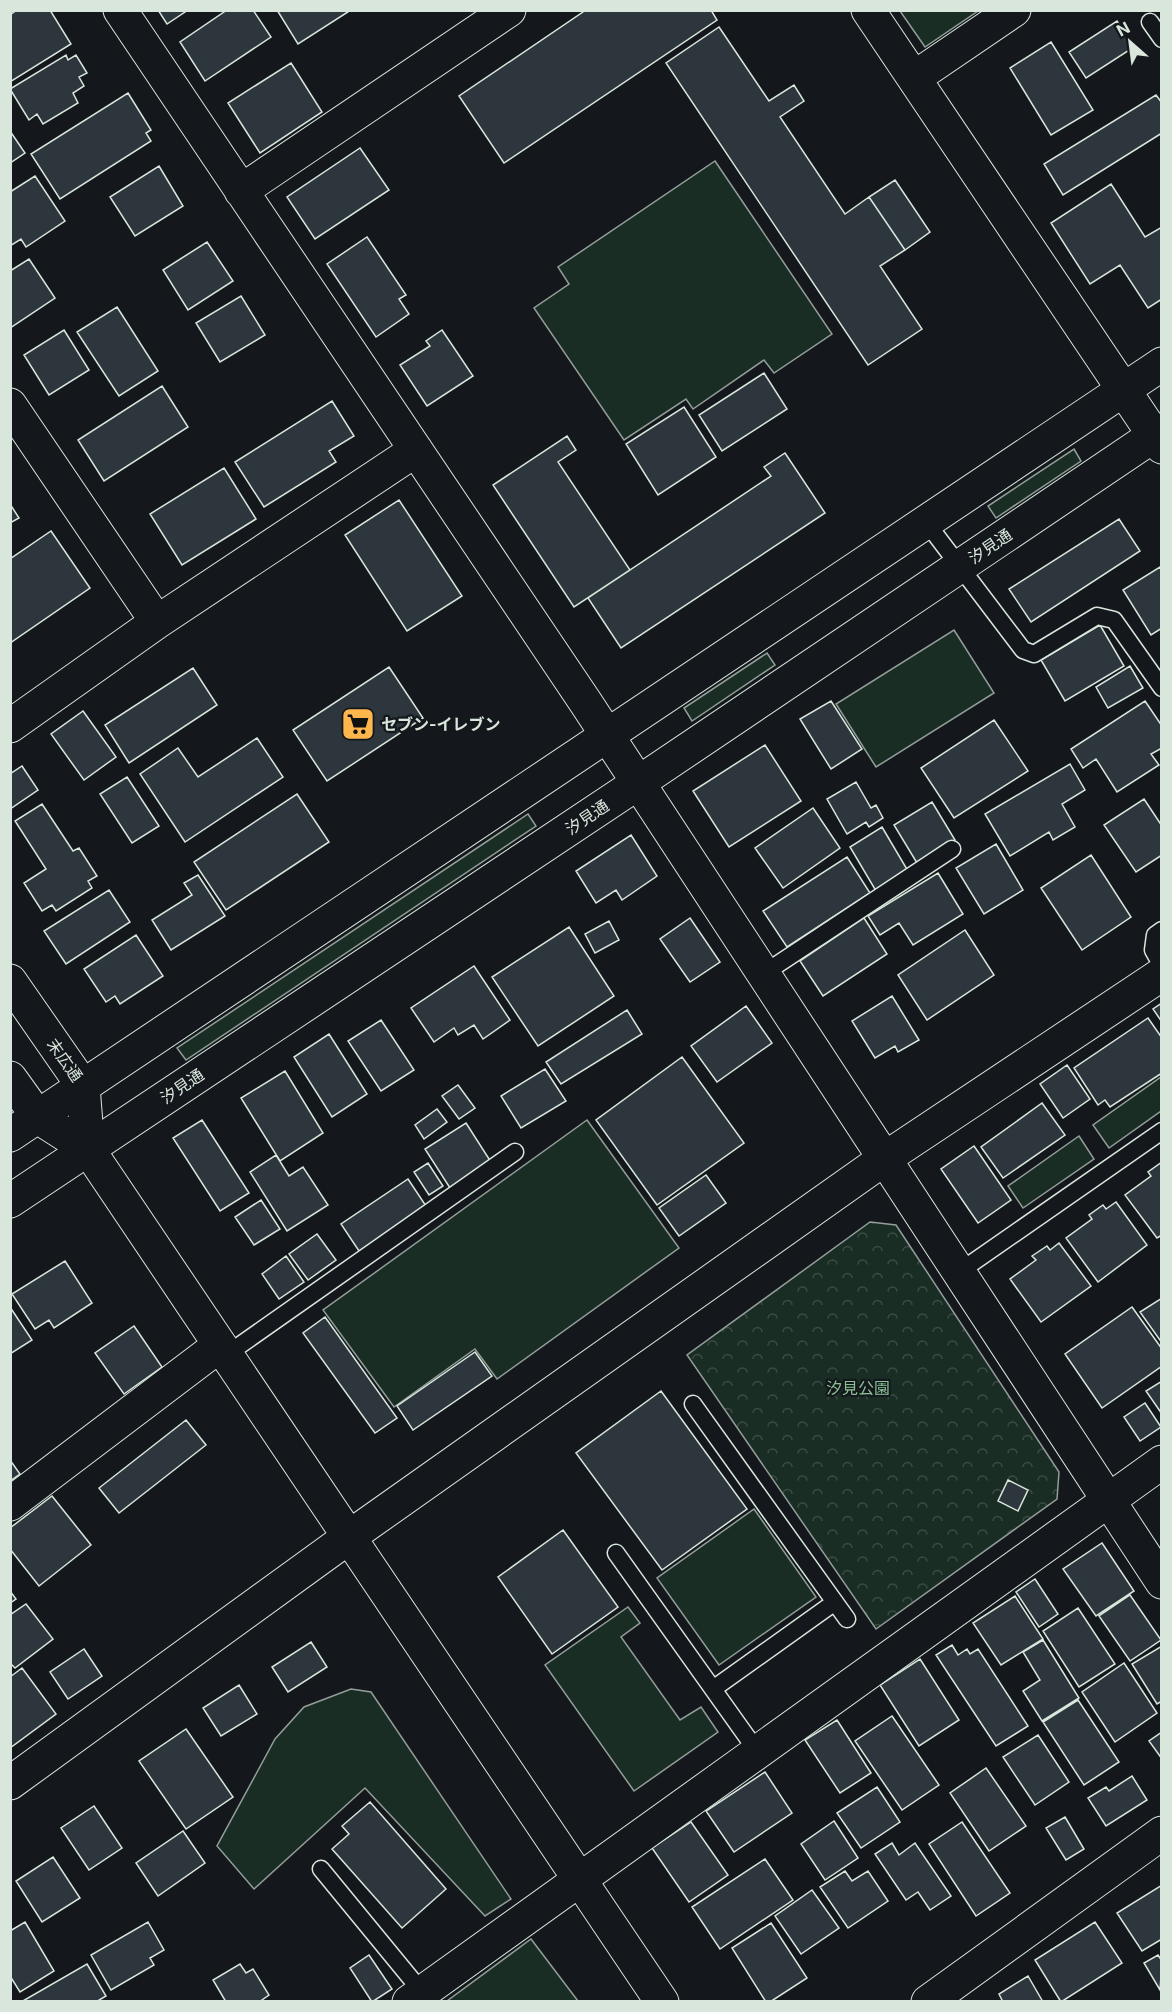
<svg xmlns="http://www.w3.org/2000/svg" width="1172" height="2012" font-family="Inter,'Noto Sans JP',sans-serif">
<defs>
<pattern id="forest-crowns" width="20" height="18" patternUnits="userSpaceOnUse" patternTransform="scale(1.5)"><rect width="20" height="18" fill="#1a2d24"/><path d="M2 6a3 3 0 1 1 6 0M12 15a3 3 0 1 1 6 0" fill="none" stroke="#3b4b43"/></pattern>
</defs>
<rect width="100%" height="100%" fill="#14181c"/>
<path fill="#1a2d24" stroke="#939e99" stroke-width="1.5" d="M900 11H978L925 47Z
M715 161 832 334 774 373 764 360 693 409 686 399 624 440 534 308 569 284 558 267Z
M1074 449 1081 461 996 518 988 506Z
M954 630 994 693 876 767 836 704Z
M767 653 775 665 692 721 684 708Z
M528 814 536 826 186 1060 177 1048Z
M1161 1077V1111L1109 1148 1093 1125Z
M587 1120 679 1248 497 1379 475 1349 394 1407 323 1310Z
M1079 1136 1094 1159 1023 1208 1008 1186Z
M754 1509 816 1597 719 1665 657 1578Z
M628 1607 640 1623 621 1637 680 1720 701 1707 718 1732 634 1791 545 1665Z
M351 1689 371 1692 511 1899 485 1916 365 1788 254 1889 217 1846 275 1739 304 1707Z
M531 1939 578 2001H447Z"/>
<path fill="url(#forest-crowns)" stroke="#939e99" stroke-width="1.5" d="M870 1222 896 1225 1059 1472 1057 1499 876 1629 687 1355Z"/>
<path fill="#2c363c" stroke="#d8e6dc" stroke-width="1.5" d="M17 10H50L71 44 10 82V15Z
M158 10H188L167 24Z
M227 10H253L271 37 205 81 180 42Z
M277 10H351L298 44Z
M586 10H711L717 20 504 163 459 96Z
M1117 21 1134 47 1086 78 1069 52Z
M719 27 769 101 794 85 804 101 780 117 845 214 869 197 905 250 880 266 922 329 868 365 666 63Z
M1051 42 1093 110 1051 135 1010 68Z
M66 55 68 60 76 55 87 73 79 77 84 86 73 93 78 103 43 124 37 114 29 120 10 89Z
M291 63 322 112 260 153 228 103Z
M128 93 151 130 146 133 151 141 60 199 31 154Z
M1156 95 1162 103V133L1063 195 1044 164Z
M10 131 25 153 10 163Z
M360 148 389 190 315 239 287 197Z
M159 166 183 206 135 236 110 197Z
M35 176 65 221 26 247 21 239 10 246V192Z
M895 180 930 232 905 250 869 197Z
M1111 184 1145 237 1162 227V299L1148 308 1120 265 1090 284 1051 223Z
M367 237 406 295 399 299 409 314 376 337 327 264Z
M207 242 233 281 188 310 163 270Z
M29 259 55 298 10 328V271Z
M241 296 265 335 220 362 196 323Z
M117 307 158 371 119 396 77 332Z
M64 330 89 370 49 395 24 355Z
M442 330 473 376 427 406 400 365 430 346 426 341Z
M764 373 787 409 722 451 699 415Z
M162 386 188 427 104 481 78 440Z
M332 401 354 436 329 451 336 462 264 507 235 462Z
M684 407 716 457 658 495 626 444Z
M567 436 576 450 558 462 630 570 574 607 493 485Z
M785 453 825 513 621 648 588 598 771 476 764 467Z
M224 468 256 519 182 565 150 514Z
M399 500 462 596 407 631 345 535Z
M10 504 19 518 10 523Z
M1119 519 1140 551 1031 622 1009 589Z
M51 531 90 588 10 643V559Z
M1160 567 1162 570V628L1151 635 1123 590Z
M1100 625 1124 666 1065 701 1041 660Z
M1130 666 1143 688 1108 708 1096 687Z
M389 667 423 718 327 781 293 730Z
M193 668 217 705 129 763 105 725Z
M831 701 862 749 831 769 800 719Z
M1145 701 1162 726V748L1151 754 1159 765 1117 792 1096 759 1083 768 1071 749Z
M83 711 116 757 84 780 51 734Z
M994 720 1028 771 954 818 921 768Z
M257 738 283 777 185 842 140 774 178 748 198 777Z
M765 745 801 801 729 847 693 791Z
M1070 764 1085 790 1062 804 1075 827 1053 840 1049 832 1010 856 985 814Z
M22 766 38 790 10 809V774Z
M127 777 159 826 132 843 100 794Z
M856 782 871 808 876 805 883 818 869 827 866 822 847 834 827 799Z
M297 794 329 842 226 910 194 862Z
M1144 799 1162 826V855L1136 872 1104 825Z
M932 802 955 840 917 863 894 825Z
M42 804 73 851 79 848 97 876 88 881 92 888 56 911 52 905 42 911 24 883 46 869 15 821Z
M813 808 840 848 783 888 755 848Z
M882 827 908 871 876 891 850 847Z
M631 835 657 876 622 900 616 890 596 903 576 871Z
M996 844 1023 890 984 914 956 868Z
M1091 855 1131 917 1082 950 1041 888Z
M847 857 870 893 787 947 763 911Z
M938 873 963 914 913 945 899 923 880 935 868 916Z
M198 875 225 916 171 950 152 920 192 895 184 883Z
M109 890 130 922 66 964 44 931Z
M690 918 720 962 690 982 660 939Z
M864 918 887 954 823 996 800 961Z
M609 921 619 940 595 953 585 934Z
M569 927 614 996 538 1046 492 977Z
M965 930 994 975 927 1020 898 975Z
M136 935 163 976 120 1004 115 996 106 1002 84 969Z
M474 966 510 1020 483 1039 474 1025 458 1035 454 1028 434 1042 411 1008Z
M892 996 919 1040 898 1052 895 1046 875 1058 852 1021Z
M1162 1003V1022L1153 1009Z
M746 1006 772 1043 717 1082 691 1046Z
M627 1010 642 1034 561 1084 546 1062Z
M1148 1018 1162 1038V1073L1110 1107 1105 1100 1098 1105 1074 1068Z
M381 1020 414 1070 381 1091 348 1041Z
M329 1034 367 1094 332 1117 294 1057Z
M682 1057 744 1143 657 1205 596 1120Z
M1067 1065 1090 1099 1063 1118 1040 1084Z
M545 1069 566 1101 521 1128 501 1096Z
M285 1071 323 1133 280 1161 241 1098Z
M458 1085 475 1108 459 1119 442 1096Z
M1042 1103 1065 1135 1003 1178 981 1147Z
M437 1109 447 1122 424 1139 415 1125Z
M202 1120 249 1193 220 1211 173 1138Z
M466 1123 491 1162 450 1188 425 1149Z
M974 1146 1011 1200 978 1223 941 1169Z
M276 1155 289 1176 303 1167 328 1205 287 1231 250 1172Z
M1162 1162V1235L1157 1238 1125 1195 1151 1176 1148 1172Z
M428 1163 443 1186 429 1195 414 1172Z
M706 1175 726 1203 679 1236 659 1208Z
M408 1179 426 1206 359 1251 341 1224Z
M261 1200 280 1229 254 1245 235 1217Z
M1116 1202 1147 1245 1098 1282 1066 1238 1092 1219 1089 1215 1103 1205 1106 1209Z
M317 1234 336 1260 308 1280 289 1254Z
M1059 1243 1091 1286 1041 1322 1010 1279 1036 1260 1032 1256 1047 1246 1050 1250Z
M286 1256 304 1282 279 1299 262 1274Z
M65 1261 92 1303 54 1328 49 1320 35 1329 12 1294Z
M1162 1298V1343L1140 1312Z
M10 1307 32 1340 10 1354Z
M1132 1307 1162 1349V1366L1102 1408 1065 1354Z
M325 1317 397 1418 375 1433 303 1333Z
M134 1326 162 1367 124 1394 95 1353Z
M475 1352 492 1376 413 1430 397 1406Z
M1162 1381V1414L1146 1391Z
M661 1391 747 1509 662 1570 576 1453Z
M1145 1403 1161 1427 1140 1441 1124 1417Z
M186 1420 206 1445 119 1513 99 1488Z
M10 1460 20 1474 10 1481Z
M1008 1480 1028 1490 1018 1511 998 1501Z
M52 1496 91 1545 39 1586 10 1549V1528Z
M563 1530 618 1607 552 1654 498 1577Z
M1102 1543 1134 1591 1096 1616 1063 1569Z
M1035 1579 1058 1614 1039 1627 1016 1592Z
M10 1591 16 1599 10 1603Z
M1130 1595 1161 1640 1130 1661 1099 1616Z
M1015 1596 1043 1639 1001 1665 973 1623Z
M26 1604 53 1639 15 1668 10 1663V1615Z
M1078 1608 1115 1664 1079 1687 1043 1631Z
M1043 1640 1079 1698 1042 1721 1023 1691 1040 1680 1023 1652Z
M311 1642 327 1667 288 1692 272 1667Z
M952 1645 958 1655 967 1649 970 1654 978 1649 1028 1726 996 1746 936 1655Z
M1162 1646V1701L1157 1704 1132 1664Z
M84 1649 102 1676 68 1699 50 1672Z
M920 1659 959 1720 919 1746 880 1685Z
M1124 1663 1157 1713 1115 1742 1082 1692Z
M22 1668 56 1714 10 1748V1677Z
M239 1685 257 1714 221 1736 203 1708Z
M1078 1700 1119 1762 1084 1785 1043 1722Z
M892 1716 939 1785 902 1810 855 1741Z
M837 1720 871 1773 840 1793 805 1740Z
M186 1729 233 1797 186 1829 139 1761Z
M1162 1732V1759L1149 1741Z
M1038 1735 1069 1782 1035 1805 1003 1757Z
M986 1768 1026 1826 989 1851 950 1793Z
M765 1772 792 1813 734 1852 706 1811Z
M1132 1776 1147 1800 1106 1826 1088 1798 1106 1787 1109 1791Z
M877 1787 900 1822 861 1848 837 1813Z
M370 1802 446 1889 402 1928 332 1849 349 1834 342 1826Z
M94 1806 122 1848 89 1870 61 1828Z
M1065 1817 1084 1849 1066 1860 1046 1828Z
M834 1821 858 1858 825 1880 801 1844Z
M691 1822 728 1875 689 1902 652 1848Z
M962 1822 1010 1893 976 1916 929 1844Z
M183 1831 205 1863 158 1896 136 1863Z
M892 1843 899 1855 915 1843 951 1896 930 1910 918 1892 906 1900 875 1854Z
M53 1857 80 1898 42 1922 16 1881Z
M765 1859 793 1900 720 1949 692 1907Z
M845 1871 852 1881 868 1871 888 1901 848 1928 820 1887Z
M1162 1885V1939L1142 1951 1117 1913Z
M812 1890 839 1928 801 1954 775 1916Z
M25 1922 54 1971 20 1992 10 1976V1931Z
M148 1922 164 1950 150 1958 154 1965 111 1990 91 1955Z
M1095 1922 1122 1963 1061 2002 1035 1960Z
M771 1923 807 1978 770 2002H766L732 1948Z
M369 1955 392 1989 372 2002 350 1968Z
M1158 1955 1162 1961 1160 1990 1144 1963Z
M87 1964 106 1996 96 2002H21Z
M240 1964 246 1973 253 1969 269 1995 259 2002H226L213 1980Z
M1028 1976 1043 2002H1003L999 1994Z"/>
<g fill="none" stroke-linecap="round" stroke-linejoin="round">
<g stroke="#d8e6dc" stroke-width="19">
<path id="service" d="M1150 22 1162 39
M926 522 1023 650 1034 654 1097 616 1114 620 1162 688
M1162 930 1155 935 1153 950 1162 966
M763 974 952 849
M959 1272 1162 1131
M226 1355 515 1152
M693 1404 847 1619
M616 1553 757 1751
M713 1689 835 1602
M321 1869 422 1992"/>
</g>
<g stroke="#d8e6dc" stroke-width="35">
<path id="minor" d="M120 10 586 703 1162 1582
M868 10 1162 447
M914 78 1014 10
M241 191 509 10
M10 405 157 622
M10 726 157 622 416 450
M10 981 83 1086 88 1149
M10 1078 38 1117 88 1149 662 2002
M10 1504 220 1345
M10 1783 349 1537 884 1159 1162 974
M409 2002 1162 1462
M928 2002 1162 1833"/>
</g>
<g stroke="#d8e6dc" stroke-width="35">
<path id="tertiary" d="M10 1135 1162 364
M10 1201 638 783 1162 430"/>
</g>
<use href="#service" stroke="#14181c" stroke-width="16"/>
<use href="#minor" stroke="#14181c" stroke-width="33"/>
<use href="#tertiary" stroke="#14181c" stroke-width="33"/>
</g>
<defs>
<g id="supermarket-square" transform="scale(1.725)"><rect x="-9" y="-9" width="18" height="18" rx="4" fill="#ffb74d" stroke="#14181c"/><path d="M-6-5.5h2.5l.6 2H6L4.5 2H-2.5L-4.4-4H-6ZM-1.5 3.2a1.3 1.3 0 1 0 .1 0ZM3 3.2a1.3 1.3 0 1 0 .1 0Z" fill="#111"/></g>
</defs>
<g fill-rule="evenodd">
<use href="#supermarket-square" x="358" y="724"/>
</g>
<g text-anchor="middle" stroke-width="4.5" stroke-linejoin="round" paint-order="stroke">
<g font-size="16" fill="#d8e6dc" stroke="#14181c">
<text transform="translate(990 546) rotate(-34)" y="6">汐見通</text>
<text transform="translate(587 817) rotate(-34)" y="6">汐見通</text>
<text transform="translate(65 1060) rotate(55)" y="6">末広通</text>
<text transform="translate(182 1086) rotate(-34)" y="6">汐見通</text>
</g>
<g font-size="16" font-weight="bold" fill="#d8e6dc" stroke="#14181c" text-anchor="start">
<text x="381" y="730">セブン-イレブン</text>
</g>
<g font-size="16" fill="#8ac095" stroke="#14181c">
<text x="858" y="1394">汐見公園</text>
</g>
</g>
<rect width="1172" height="2012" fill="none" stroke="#d8e6dc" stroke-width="24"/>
<g transform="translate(1130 42) rotate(332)" stroke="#14181c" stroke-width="4.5" paint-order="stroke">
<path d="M0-4.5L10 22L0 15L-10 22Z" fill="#d8e6dc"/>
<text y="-9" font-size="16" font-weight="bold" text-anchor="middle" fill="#d8e6dc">N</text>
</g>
</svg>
